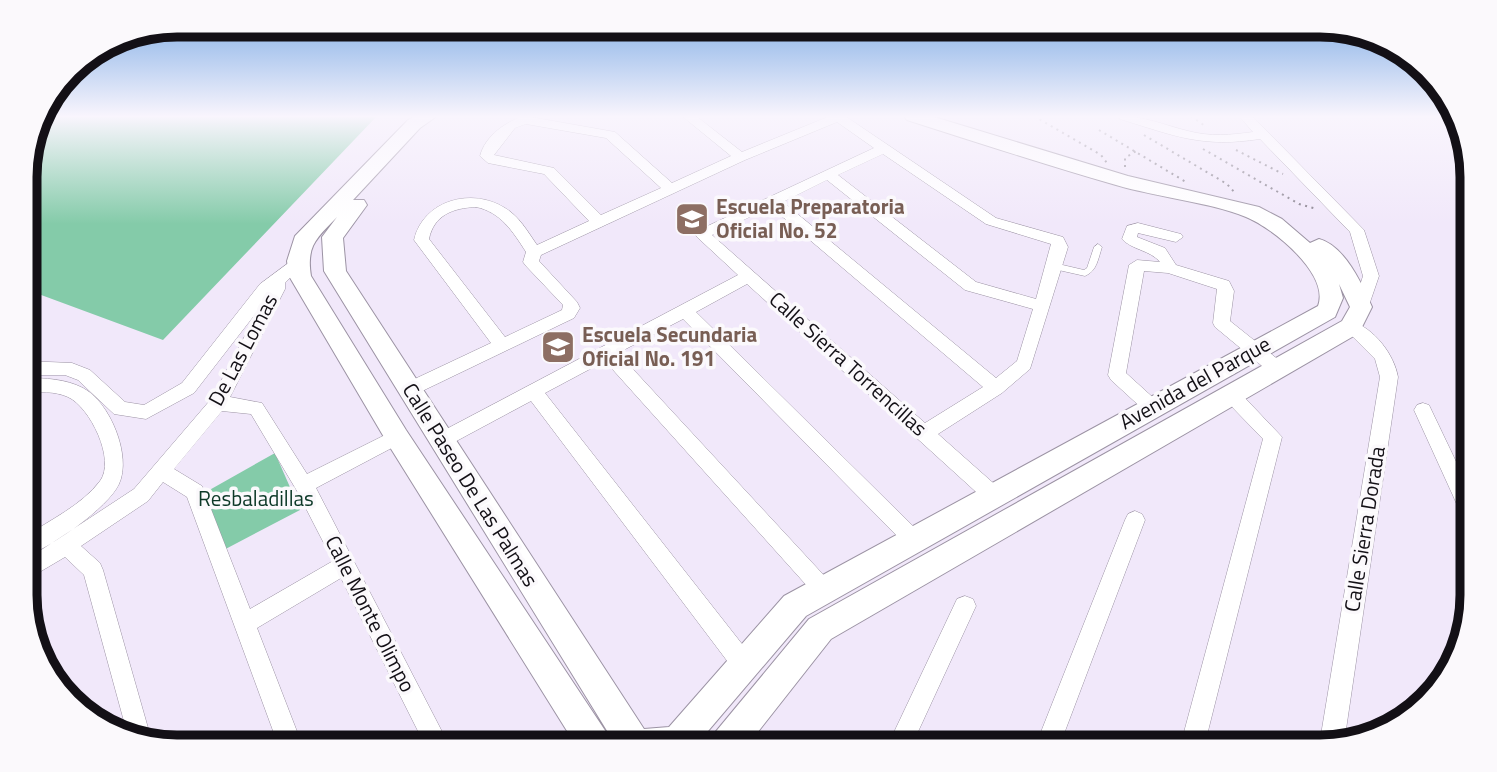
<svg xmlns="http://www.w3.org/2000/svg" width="1497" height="772" font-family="'Titillium Web',sans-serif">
<rect width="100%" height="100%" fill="#f1e8fa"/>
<path fill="#84cba9" d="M38 116H377L163 340 25 289V166Z
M275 453 300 510 218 553 197 497Z"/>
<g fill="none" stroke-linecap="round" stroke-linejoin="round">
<g stroke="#9c93a4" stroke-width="1">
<path id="lane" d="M1098 244 1102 247C1098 259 1097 271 1085 276L1054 269 1050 266 1054 263 1084 270 1087 268 1094 247Z"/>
</g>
<g stroke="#9c93a4" stroke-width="1">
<path id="street" d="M525 116 615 132 672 183 731 156 682 116H696L742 152 830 116H845L996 218 1063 237 1068 247 1030 369 1002 393 938 434 1000 489 1003 495 1000 501 993 503 986 501 747 284 696 312 920 533 923 539 920 545 913 548 906 545 683 319 618 353 831 583 835 590 831 597 824 600 817 597 605 361 545 393 753 658 756 666 753 674 745 677 737 674 531 401 449 445 442 448 435 445 433 440 435 435 738 275 697 237 695 234 697 231 874 148 837 122 745 160 541 255 539 261 577 302 580 308 574 318 416 394H404L401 389 404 384 491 343 414 240C423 200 472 187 505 208 519 216 528 232 537 245L589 221 544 174 488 163 480 156C485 136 506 121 525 116ZM526 124 606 138 661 188 601 215 554 168 494 155 515 128ZM883 154 986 224 1051 244 1036 299 976 282 838 175ZM827 180 965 290 1033 309 1017 361 996 378 783 202ZM476 207C501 212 513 232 526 252L523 262 526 266 563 305 562 310 505 337 429 239C434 215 453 208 476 207ZM771 207 983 387 925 423 712 235Z
M1119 116C1144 116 1164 125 1188 131 1210 137 1231 135 1253 132L1239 116H1252L1364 230 1379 276 1367 311 1361 313 1353 307 1363 276 1350 232 1260 139C1202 148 1175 136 1120 119Z
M1447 116H1456L1458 123 1452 122Z
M1138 223 1181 234 1183 237 1176 242 1138 233 1137 237 1165 248 1176 265 1229 281 1234 291 1230 321 1285 365 1288 370 1285 375H1273L1215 327 1213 323 1217 289 1168 273 1144 271 1126 373 1158 402 1161 407 1158 412H1146L1111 380 1108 375 1129 265 1137 260 1160 262C1150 250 1132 250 1122 239L1127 226Z
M298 256 306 261 285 283V289L230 397 262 403 307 474 397 429 403 432 406 437 403 442 316 488 450 747H426L341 578 257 628 303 747H279L187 497 163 482 148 501 81 546 100 563 103 570 152 742 128 736 84 575 65 557 26 580V560L134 489 212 398 259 309 194 393 146 419 114 414 78 380 65 375H25V361L72 363 90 370 125 402 144 405 182 383 260 284ZM222 411 251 414 297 491 333 561 250 609 202 486 174 469Z
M1351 321C1374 328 1394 354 1398 377L1344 743 1319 747 1380 377 1375 359 1343 327Z
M25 378C45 378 66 379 83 388 110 402 132 456 119 484 108 508 51 547 26 556V536C50 520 82 505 100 481 116 460 90 407 68 397 55 391 39 392 25 392Z
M1239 396 1245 398 1282 437 1204 747H1180L1263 439 1233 408 1230 403 1233 398Z
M1423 403 1429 405 1472 495V525L1465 522 1414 410 1417 405Z
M1135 511 1142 514 1145 520 1059 747H1035L1125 520 1128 514Z
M965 596 973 599 976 606 911 747H887L957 599Z"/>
</g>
<g stroke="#9c93a4" stroke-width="2">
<path id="secondary" d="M415 116H437L420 128 353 200H364L367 205 343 238 346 271 644 729 669 727 784 596 1318 306C1330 274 1273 228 1246 217 1209 202 1156 197 1116 185 1046 165 976 142 907 120L904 116H931L1128 176 1259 207 1282 219 1310 243 1319 239C1345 246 1362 284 1372 307L1359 333 831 639 746 747H708L713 735 809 619 1342 321 1350 307 1339 284 1343 298 1335 317 806 616 697 744 698 747H617L324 271 322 237 337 217C317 238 306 245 311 276L406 430 608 735 613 747H577L388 444 289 276 287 261 295 236 408 120Z"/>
</g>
<path stroke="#86808c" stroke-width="2" stroke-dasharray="2 4.5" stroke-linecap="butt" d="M1034 116 1101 155 1107 163
M1191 116 1205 126
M1099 130 1186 182
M1144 135 1227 184 1235 193
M1203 149 1299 204 1317 209
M1236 150 1283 174
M1125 167V158L1136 151"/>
<use href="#lane" fill="#fff" fill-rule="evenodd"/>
<use href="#street" fill="#fff" fill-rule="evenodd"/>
<use href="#secondary" fill="#fff" fill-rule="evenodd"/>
</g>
<linearGradient id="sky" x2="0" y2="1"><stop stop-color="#78a8e4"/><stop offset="0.52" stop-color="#f9f5fd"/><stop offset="1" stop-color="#f9f5fd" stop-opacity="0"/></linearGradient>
<rect width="1497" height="224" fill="url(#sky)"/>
<defs>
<g id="school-square" transform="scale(1.75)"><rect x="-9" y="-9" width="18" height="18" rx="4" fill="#8d6e63" stroke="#fbf9fc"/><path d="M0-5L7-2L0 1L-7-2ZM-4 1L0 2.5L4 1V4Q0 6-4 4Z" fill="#fff"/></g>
</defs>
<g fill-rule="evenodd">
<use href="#school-square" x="692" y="219"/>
<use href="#school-square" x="558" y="347"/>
</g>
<g text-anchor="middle" stroke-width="7" stroke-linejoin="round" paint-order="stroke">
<g font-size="21" font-weight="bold" fill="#785e54" stroke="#fbf9fc" text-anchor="start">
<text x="716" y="214">Escuela Preparatoria<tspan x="716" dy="24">Oficial No. 52</tspan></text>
<text x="582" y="342">Escuela Secundaria<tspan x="582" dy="24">Oficial No. 191</tspan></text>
</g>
<g font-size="21" fill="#131016" stroke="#fbf9fc">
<text transform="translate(243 350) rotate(-62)" y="7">De Las Lomas</text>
<text transform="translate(848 364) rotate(42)" y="7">Calle Sierra Torrencillas</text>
<text transform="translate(1195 383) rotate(-29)" y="7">Avenida del Parque</text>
<text transform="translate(470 485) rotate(58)" y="7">Calle Paseo De Las Palmas</text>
<text transform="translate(1365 529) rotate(-81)" y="7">Calle Sierra Dorada</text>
<text transform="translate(370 614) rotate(63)" y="7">Calle Monte Olimpo</text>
</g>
<g font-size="21" fill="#0c3827" stroke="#fbf9fc">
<text x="256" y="506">Resbaladillas</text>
</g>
</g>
<path d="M0 0H1497V772H0ZM177 37H1320A140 140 0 0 1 1460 177V595A140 140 0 0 1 1320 735H177A140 140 0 0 1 37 595V177A140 140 0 0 1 177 37Z" fill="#fbf9fc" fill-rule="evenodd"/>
<path fill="none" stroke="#131016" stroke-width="9" d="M177 37H1320A140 140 0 0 1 1460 177V595A140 140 0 0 1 1320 735H177A140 140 0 0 1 37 595V177A140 140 0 0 1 177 37Z"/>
</svg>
